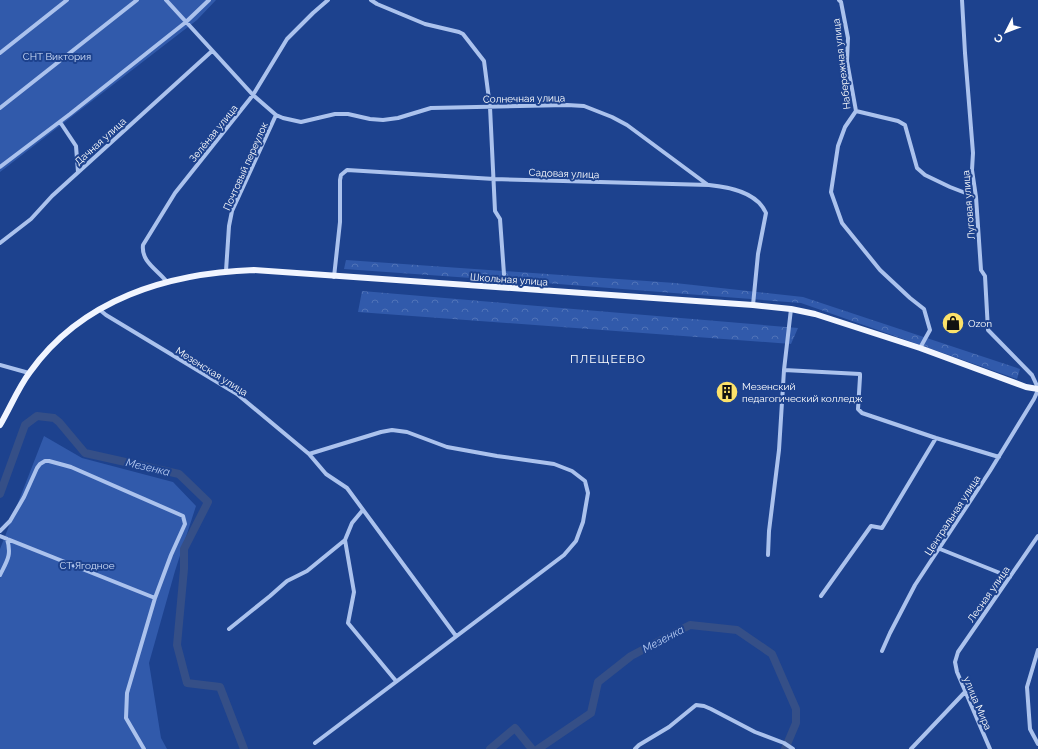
<svg xmlns="http://www.w3.org/2000/svg" width="1038" height="749" font-family="Raleway,sans-serif">
<defs>
<pattern id="forest-crowns" width="20" height="18" patternUnits="userSpaceOnUse"><rect width="20" height="18" fill="#315aab"/><path d="M2 6a3 3 0 1 1 6 0M12 15a3 3 0 1 1 6 0" fill="none" stroke="#5073b8"/></pattern>
</defs>
<rect width="100%" height="100%" fill="#1d428e"/>
<path fill="url(#forest-crowns)" d="M346 260 675 283 803 297 1020 369 1017 379 801 303 558 284 344 269Z
M362 291 798 328 791 344 358 312Z"/>
<path fill="#315aab" d="M0 0H216L197 20 0 172Z
M44 436 82 458 173 482 196 506 175 571 149 663 161 738 167 749H0V549Z"/>
<g fill="none" stroke-linecap="round" stroke-linejoin="round">
<path stroke="#354f87" stroke-width="8" d="M0 494 25 425 37 416 54 418 59 422 85 453 179 474 208 502 184 549V569L177 645 187 683 220 687 244 749
M490 749 515 728 532 749
M538 749 591 713 598 682 631 656 690 625 737 630 772 654 796 709V723L785 749"/>
<path stroke="#abc2ed" stroke-width="4" d="M166 0 253 95 276 115 283 118 301 122 335 114H348L370 119 383 120 398 118 431 108 567 105 584 106 612 117 627 125 708 185
M371 0 377 4 425 24 459 32 463 34 484 61 490 107 495 211 500 219 505 288
M839 0 841 2 848 38 847 61 856 111 845 127 838 146 831 192 842 223 880 270 910 298 924 309 930 330 920 348
M962 0 965 53 973 153 972 170 976 197 981 270 985 276 988 330 1032 375 1038 388
M0 53 67 0
M0 108 137 0
M856 111 898 121 905 125 917 168 925 175 950 187 976 197
M60 122 76 146 78 172
M0 167 70 114 186 22 209 0
M0 243 31 219 52 196 212 51
M226 271 229 226 232 211 276 115
M334 277 340 222V180L341 175 347 170 494 179 709 185C729 187 757 192 766 213L758 254 753 305
M167 282C157 269 141 262 143 245L175 193 253 95 287 39 313 13 328 0
M791 309 784 370 860 374V377L858 409 862 413 936 438 999 457
M100 310 106 315 237 394 309 454 326 474 347 488 456 636
M0 365 29 373
M309 454 381 432 392 430 407 432 447 447 497 456 554 464 572 471 585 481 588 493 583 522 576 541 564 555 315 743
M362 511 352 523 345 540 354 592 348 623 396 681
M0 531 10 521 24 497 37 468 40 464 45 461H49L71 467 183 516 185 524 171 555 155 598
M0 536 155 598 127 693 126 718 144 749
M940 549 1010 577
M768 555 769 531 779 450 784 370
M0 575C7 561 12 555 7 539
M821 596 871 526 882 528 936 438
M229 629 270 596 287 581 307 571 345 540
M1038 650 1027 687 1030 729 1038 744
M882 651 890 633 915 585 990 471 1034 399 1038 390
M635 749 639 745 669 727 696 705 704 706 711 709 755 732 784 743 793 749
M911 749 965 692
M990 749 957 672 955 662 958 652 1038 536"/>
<path stroke="#f1f5ff" stroke-width="6" d="M0 425C10 408 18 388 30 372 82 299 168 273 254 270L753 305 791 309 815 314 920 348 1026 387 1038 389"/>
</g>
<defs>
<g id="shop-disc" transform="scale(1.15)"><circle r="9.5" fill="#fce26a" stroke="#1d428e"/><path d="M-5-2.5h2.3a2.7 3.5 0 0 1 5.4 0H5L5.5 6h-11ZM-1.5-2.5h3a1.5 2.3 0 0 0-3 0Z" fill="#111"/></g>
<g id="building-disc" transform="scale(1.15)"><circle r="9.5" fill="#fce26a" stroke="#1d428e"/><path d="M-4-6H4V6H1V3H-1V6H-4ZM-2.5-4.3h1.7v1.8h-1.7ZM.8-4.3h1.7v1.8H.8ZM-2.5-1h1.7V.8h-1.7ZM.8-1h1.7V.8H.8Z" fill="#111"/></g>
</defs>
<g fill-rule="evenodd">
<use href="#shop-disc" x="953" y="323"/>
<use href="#building-disc" x="727" y="392"/>
</g>
<g text-anchor="middle" stroke-width="4" stroke-linejoin="round" paint-order="stroke">
<g font-size="10" fill="#d1dff9" stroke="#1d428e">
<text x="57" y="60">СНТ Виктория</text>
<text x="87" y="569">СТ Ягодное</text>
</g>
<g font-size="10" fill="#fff" stroke="#1d428e">
<text transform="translate(841 64) rotate(-97)" y="4">Набережная улица</text>
<text transform="translate(524 98) rotate(-1)" y="4">Солнечная улица</text>
<text transform="translate(213 133) rotate(-51)" y="4">Зелёная улица</text>
<text transform="translate(100 141) rotate(-42)" y="4">Дачная улица</text>
<text transform="translate(245 166) rotate(-66)" y="4">Почтовый переулок</text>
<text transform="translate(564 173) rotate(2)" y="4">Садовая улица</text>
<text transform="translate(968 205) rotate(-95)" y="4">Луговая улица</text>
<text transform="translate(509 279) rotate(4)" y="4">Школьная улица</text>
<text transform="translate(212 371) rotate(32)" y="4">Мезенская улица</text>
<text transform="translate(952 515) rotate(-57)" y="4">Центральная улица</text>
<text transform="translate(988 594) rotate(-55)" y="4">Лесная улица</text>
<text transform="translate(978 703) rotate(67)" y="4">улица Мира</text>
</g>
<g font-size="10" fill="#fff" stroke="#1d428e" text-anchor="start">
<text x="968" y="327">Ozon</text>
<text x="742" y="390">Мезенский<tspan x="742" dy="12">педагогический колледж</tspan></text>
</g>
<g font-size="11" font-style="italic" fill="#b7ccf4" stroke="#1d428e">
<text transform="translate(148 467) rotate(13)" y="4">Мезенка</text>
<text transform="translate(663 639) rotate(-28)" y="4">Мезенка</text>
</g>
<g font-size="12" letter-spacing="1" fill="#fff" stroke="#1d428e">
<text x="608" y="363">ПЛЕЩЕЕВО</text>
</g>
</g>
<g transform="translate(1006 32) rotate(228)" stroke="#1d428e" stroke-width="3" paint-order="stroke">
<path d="M0-3L7 15L0 10L-7 15Z" fill="#ffffff"/>
<text y="-6" font-size="11" font-weight="bold" text-anchor="middle" fill="#ffffff">С</text>
</g>
</svg>
